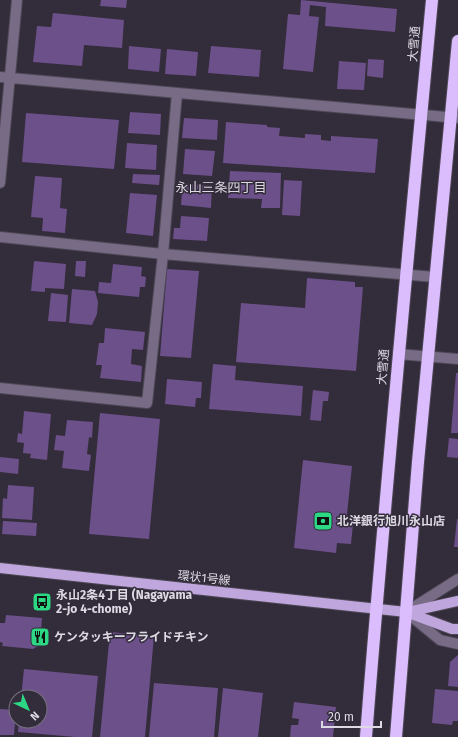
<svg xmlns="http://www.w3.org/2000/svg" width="458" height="737" font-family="'Fira Sans','Noto Sans JP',sans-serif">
<rect width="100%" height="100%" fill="#332c3b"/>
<path fill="#6c5089" d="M101 0H127L126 8 100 6Z
M301 0 397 9 395 32 325 26 326 7 310 5 309 16 319 17 313 72 283 69 288 14 300 15Z
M53 13 124 20 122 48 84 45 82 66 33 62 37 26 51 27Z
M129 46 161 49 159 72 128 69Z
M211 46 261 50 259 77 208 73Z
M167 49 198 52 196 76 165 74Z
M368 59 384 60 383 78 367 76Z
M339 61 366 63 364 90 337 89Z
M130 112 161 114 160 135 128 133Z
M26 113 119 120 114 169 22 162Z
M184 118 218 120 217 140 182 138Z
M226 122 267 125V127L280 128 279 136 305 138V134L321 135V140L331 141V136L378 139 375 173 223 163Z
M127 143 157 145 156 170 125 168Z
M185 149 215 151 212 176 183 174Z
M230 171 281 173 280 208H261L262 199 228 198Z
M133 174 160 175 159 185 132 183Z
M35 176 62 178 60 208 67 209 65 233 42 231 43 218 31 217Z
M284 180 302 181 300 216 282 215Z
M179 183 212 186 211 208 181 205 182 191H179Z
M130 193 157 195 153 236 126 233Z
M181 216 209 218 207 241 173 239 174 228H180Z
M34 261 66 264 64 289 45 288V292L31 291Z
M76 261H86L85 277 75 276Z
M113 264 142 267 141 276 146 277 145 287H140L139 297 98 293 99 282 111 283Z
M167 269 199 271 191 358 160 356Z
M307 278 355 282V287H363L356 371 236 362 241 303 305 308Z
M72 289 95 291 98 302 97 314 92 325 69 323Z
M51 293 68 295 66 322 48 321Z
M105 328 145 332 143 350 132 349 131 364 142 366 141 382 100 378 102 365H96L99 343H104Z
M213 364 236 366 235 380 303 386 301 416 209 409Z
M456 373H458V433H451Z
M167 379 202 382 201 398H196L195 407 165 404Z
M313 390 329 392 328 401H323L321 421 310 420Z
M24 411 51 414 47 460 30 458 31 454 23 453 24 443 17 442 18 433 22 434Z
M100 413 160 419 149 539 89 534Z
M67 420 93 422 92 438 89 437 87 454 91 455 89 471 62 468 64 451 54 450 56 435 65 436Z
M449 438 458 439V458L447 457Z
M0 457 19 459 18 474 0 472Z
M303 460 352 466 346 524H353L351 544 337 543 336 553 294 548Z
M8 485 34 487 32 520 2 518 3 498 7 499Z
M457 519H458V547H454Z
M3 521 37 523 36 536 2 534Z
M6 615 42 618 40 645 33 649 2 646 3 643 0 642V623H5Z
M110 632 154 636 145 737H100Z
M458 655V687L448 686 450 662Z
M24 669 98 676 92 737H75L18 732 19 721H40V697H21Z
M154 683 218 688 214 737H149Z
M223 688 263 693 258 737H218Z
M435 689 458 691V721H453L452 725 432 723Z
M294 702 336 707 333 737H290L291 725H298L299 719 292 718Z
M0 709 16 710 14 735H0Z"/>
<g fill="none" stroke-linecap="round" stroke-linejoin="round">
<g stroke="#4e4856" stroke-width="12">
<path id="minor" d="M0 77 458 118
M0 183 17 0
M0 237 163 254 435 277
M398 354 458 359
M0 388 147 403 163 254 177 93
M458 579 406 612 440 640 458 644"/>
</g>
<g stroke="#4e4856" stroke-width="12">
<path id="major" d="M0 568 406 612 452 629H458
M408 612 458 601"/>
</g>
<g stroke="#4e4856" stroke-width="14">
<path id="highway" d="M366 737C385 491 409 246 432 0
M396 737 418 462 458 41"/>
</g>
<use href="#minor" stroke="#776b86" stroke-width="10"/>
<use href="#major" stroke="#bfa6dc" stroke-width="10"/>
<use href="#highway" stroke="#dbbdfe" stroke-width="12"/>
</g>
<defs>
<g id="bank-square" transform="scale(1)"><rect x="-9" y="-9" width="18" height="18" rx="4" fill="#2dd884" stroke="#332c3b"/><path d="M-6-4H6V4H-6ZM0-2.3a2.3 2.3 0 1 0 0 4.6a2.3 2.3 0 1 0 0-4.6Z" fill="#111"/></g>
<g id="bus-square" transform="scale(1)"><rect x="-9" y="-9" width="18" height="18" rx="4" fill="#2dd884" stroke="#332c3b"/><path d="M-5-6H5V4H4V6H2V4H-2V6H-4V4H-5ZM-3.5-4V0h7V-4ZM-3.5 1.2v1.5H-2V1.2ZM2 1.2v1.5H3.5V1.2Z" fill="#111"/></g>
<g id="restaurant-square" transform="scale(1)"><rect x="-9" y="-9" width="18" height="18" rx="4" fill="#2dd884" stroke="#332c3b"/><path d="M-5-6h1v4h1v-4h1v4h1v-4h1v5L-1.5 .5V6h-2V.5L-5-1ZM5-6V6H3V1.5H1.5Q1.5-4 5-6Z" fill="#111"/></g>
</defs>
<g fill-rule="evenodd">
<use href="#bank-square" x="323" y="521"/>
<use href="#bus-square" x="42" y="602"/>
<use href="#restaurant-square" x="40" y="637"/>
</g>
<g text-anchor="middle" stroke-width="3" stroke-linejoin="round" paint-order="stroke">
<g font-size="12" fill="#dedae4" stroke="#332c3b">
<text transform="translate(414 44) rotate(-85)" y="4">大雪通</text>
<text transform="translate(383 367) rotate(-85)" y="4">大雪通</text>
<text transform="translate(204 578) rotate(6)" y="4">環状1号線</text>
</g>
<g font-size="12" font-weight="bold" fill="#dedae4" stroke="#332c3b" text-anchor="start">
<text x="337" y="525">北洋銀行旭川永山店</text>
<text x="56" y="599">永山2条4丁目 (Nagayama<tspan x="56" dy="14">2-jo 4-chome)</tspan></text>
<text x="54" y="641">ケンタッキーフライドチキン</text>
</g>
<g font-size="13" fill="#dedae4" stroke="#332c3b">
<text x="221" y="192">永山三条四丁目</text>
</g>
</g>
<g transform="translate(28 709) rotate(136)"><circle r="19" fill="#332c3b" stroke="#77727f"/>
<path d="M0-3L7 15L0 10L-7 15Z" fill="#2dd884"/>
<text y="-6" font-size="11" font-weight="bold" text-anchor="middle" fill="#dedae4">N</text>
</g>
<path d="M322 721v6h59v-6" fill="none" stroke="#dedae4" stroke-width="2"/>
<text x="328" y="721" font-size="12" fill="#dedae4" stroke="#332c3b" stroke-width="3" paint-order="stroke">20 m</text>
</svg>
